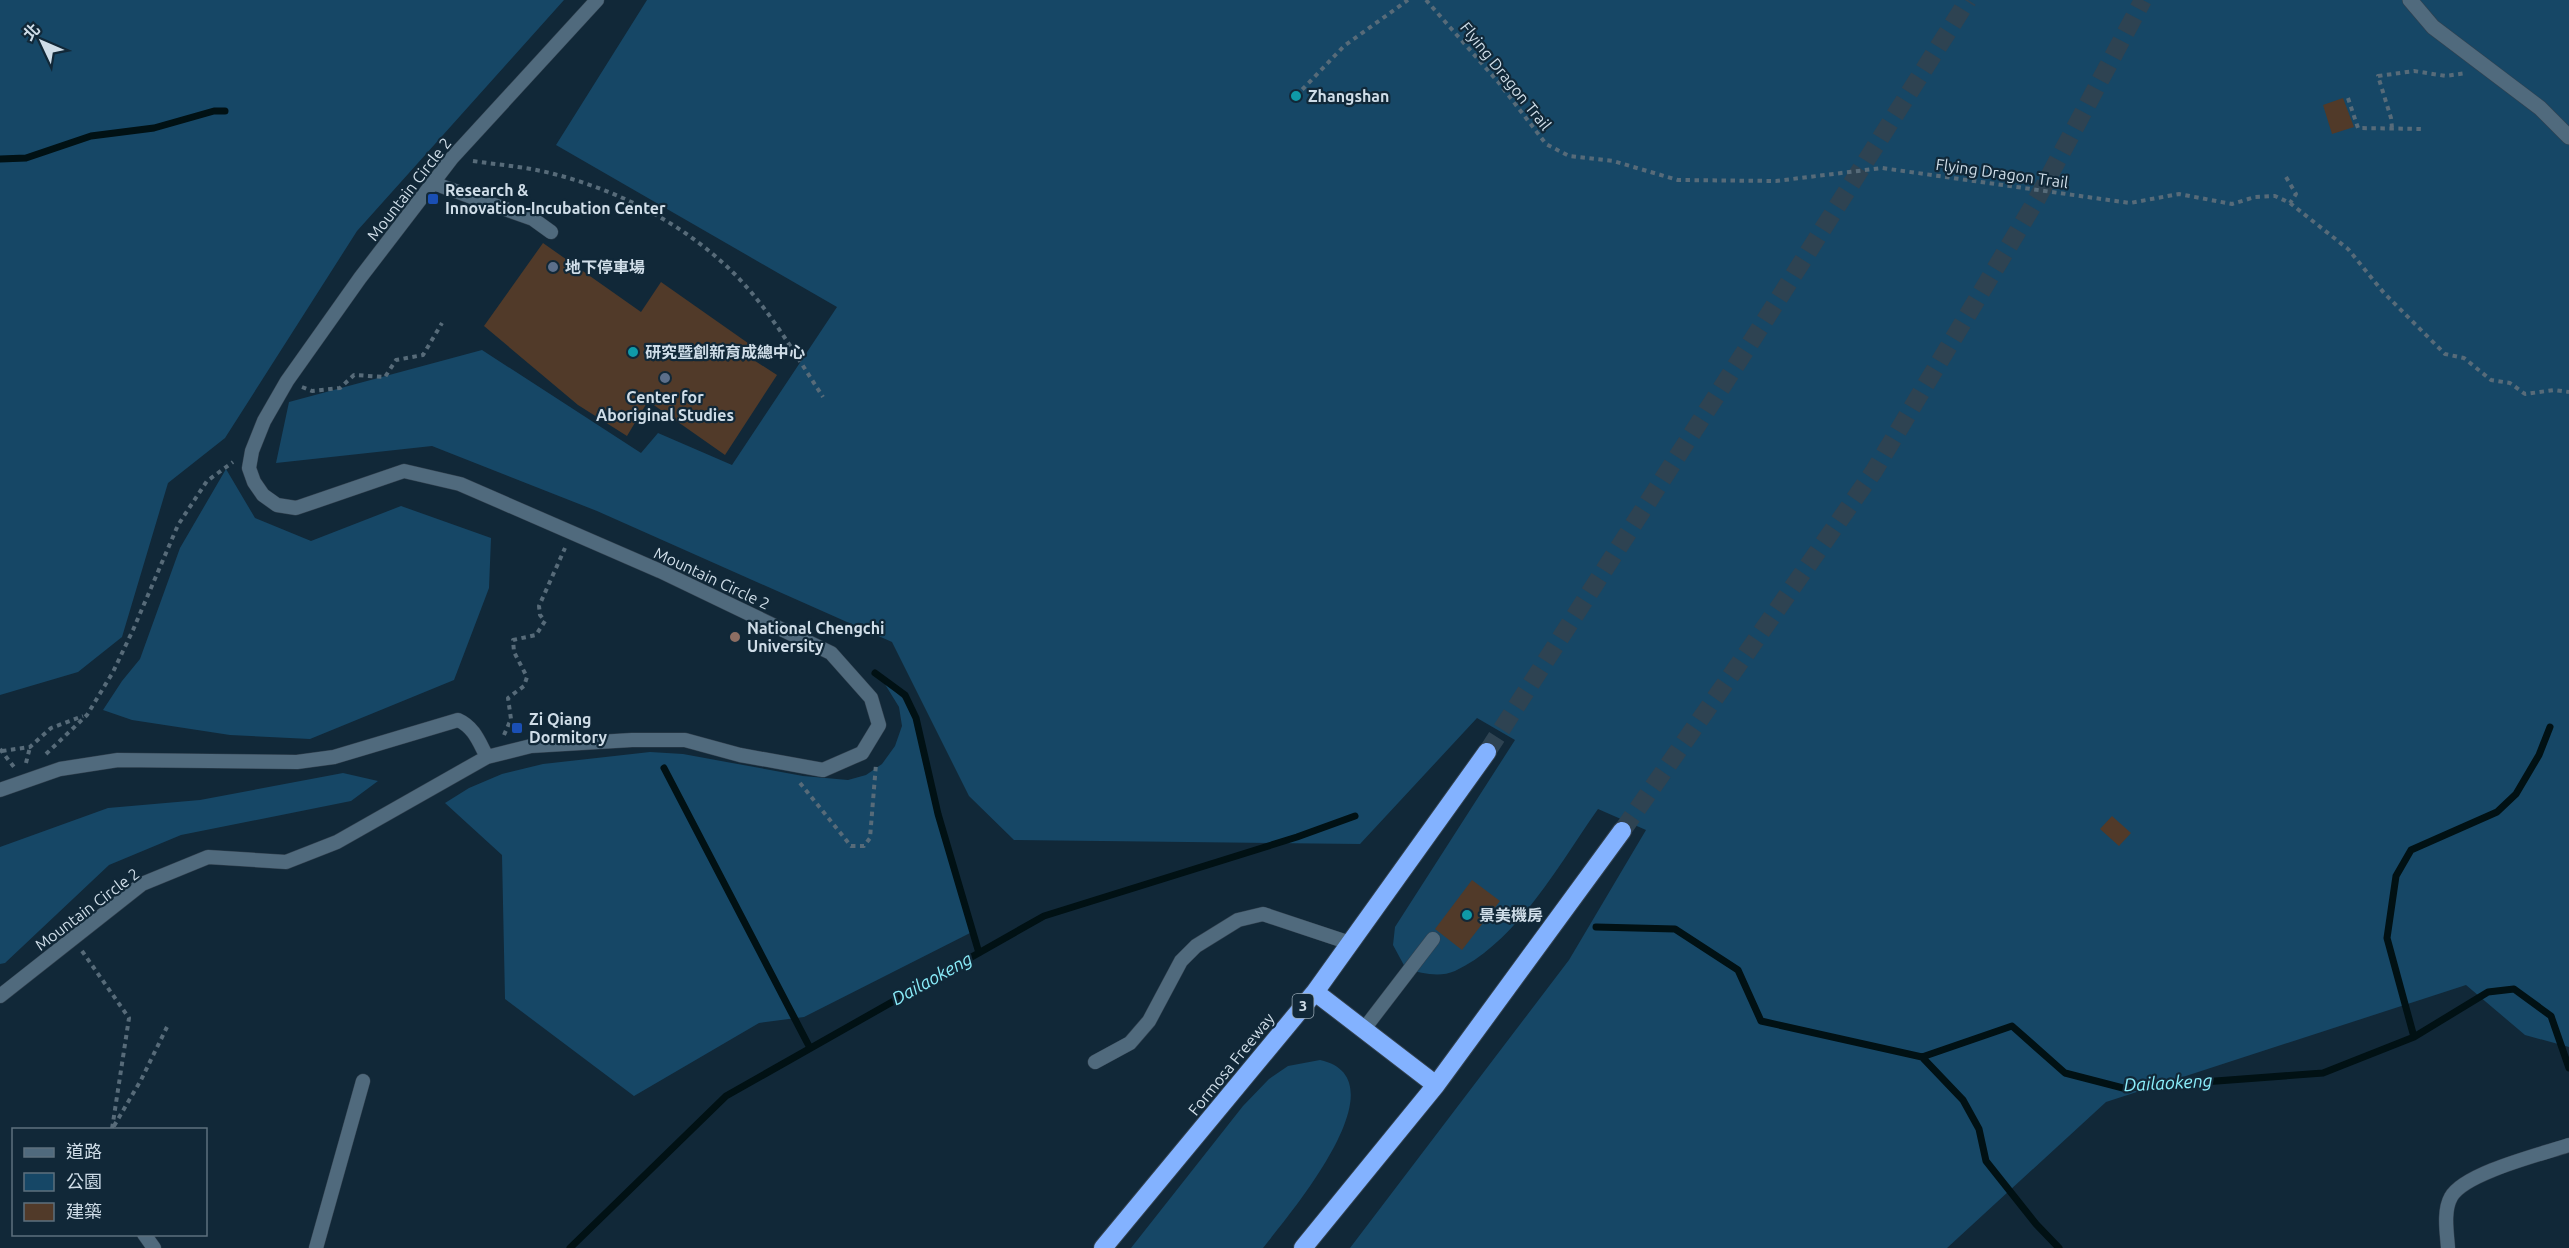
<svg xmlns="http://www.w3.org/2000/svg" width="2569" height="1248" font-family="Ubuntu,'Noto Sans TC',sans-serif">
<rect width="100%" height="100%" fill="#112838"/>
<path fill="#164766" d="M0 0H564L357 231 225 438 168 483 122 637 78 672 0 695Z
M647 0H2569V1047L2525 1035 2466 985 2106 1102 1947 1248H1350L1569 960 1646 830 1598 809C1560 863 1517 942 1455 971 1439 978 1422 973 1406 969L1393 945 1395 927 1515 740 1477 718 1360 844 1014 840 969 796 892 642 597 511 432 446 276 463 289 402 482 350 641 453 658 433 732 465 837 307 556 145Z
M226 469 255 518 311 541 401 506 491 538 489 588 454 680 310 739 230 735 132 720 103 710 122 681 140 659 180 548Z
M883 681 907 702 914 718 934 808 974 931 804 1017 759 1023 634 1096 505 999 502 855 445 803 469 788 502 774 543 764 650 752 683 754 803 776 848 780 866 775 882 764 895 746 902 726 899 707Z
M343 773 378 781 351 801 181 835 109 865 5 963 0 964V847L108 808 200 800Z
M1320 1060C1406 1079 1287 1217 1263 1248H1131L1243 1106 1269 1079 1288 1066Z"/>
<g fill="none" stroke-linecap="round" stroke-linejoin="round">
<path stroke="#011114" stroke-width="7" d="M0 159 26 158 91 136 154 128 214 111H225
M875 673 905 695 916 718 938 814 979 953
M664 768 810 1048
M1596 927 1675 929 1738 970 1761 1021 1922 1057 2012 1026 2065 1073 2123 1088 2323 1073 2414 1037 2488 992 2514 989 2551 1016 2569 1068
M2414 1037 2387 938 2396 876 2411 850 2497 812 2516 794 2539 755 2550 727
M1922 1057 1963 1100 1979 1129 1986 1161 2036 1224 2059 1248
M570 1248 726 1096 1044 916 1297 837 1355 816"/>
</g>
<path fill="#513a29" d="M2343 98 2354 127 2332 134 2323 105Z
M543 243 641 312 661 282 755 348 749 357 777 375 725 455 648 401 627 436 578 405 484 326Z
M2112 816 2131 833 2119 846 2100 829Z
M1472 880 1500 901 1462 950 1435 929Z"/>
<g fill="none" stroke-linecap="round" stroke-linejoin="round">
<path stroke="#2e4352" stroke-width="18" stroke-dasharray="18 9" stroke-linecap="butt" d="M1487 752 1760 328 1968 0
M1622 831 1874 471 2037 199 2143 0"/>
<g stroke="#32414f" stroke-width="15">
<path id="lane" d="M433 183 533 219 551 232
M0 790 60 769 118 760 297 762 334 757 458 720C474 727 479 742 487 757
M0 996 142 884 208 857 286 862 337 842 487 757 531 746 632 740H685L740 755 823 770 862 753 879 725 871 698 831 653 660 571 460 484 404 471 296 508 277 505 263 495 254 482 249 468 252 451 264 421 287 381 360 278 452 158 597 0
M1364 1029 1433 939
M1095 1062 1130 1043 1149 1021 1181 961 1196 946 1238 920 1263 914 1350 943
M144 1234 154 1248
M316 1248 363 1081
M2448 1248C2447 1233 2443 1211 2451 1197 2464 1173 2542 1154 2569 1145"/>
</g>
<g stroke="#32414f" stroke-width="16">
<path id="street" d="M2410 0 2433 27 2540 108 2569 137"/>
</g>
<g stroke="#32414f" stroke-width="20">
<path id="highway" d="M1315 992 1436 1085
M1103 1248 1315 992 1487 752
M1303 1248 1436 1085 1622 831"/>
</g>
<path stroke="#576b79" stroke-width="4" stroke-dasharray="4.5 4.5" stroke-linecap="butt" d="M1426 0 1499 83 1546 144 1569 156 1613 161 1678 180 1776 181 1882 168 2130 203 2179 194 2232 204 2255 197 2275 196 2290 203 2348 249 2384 293 2445 354 2464 358 2491 380 2510 383 2525 394 2554 390 2569 392
M1296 96 1344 46 1408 0
M2348 98 2358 128 2423 129
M2392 128 2391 118 2378 76 2414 71 2446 76 2466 73
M473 161C500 165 528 167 554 174 628 193 701 233 751 292 778 324 800 362 823 397
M2286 177 2296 194 2290 203
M302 387 312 391 340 388 354 375 385 377 396 360 423 355 442 323
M504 735 511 719 508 698 524 686 527 677 514 652 513 640 536 635 545 621 540 615 539 606 565 548
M0 749 14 767
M2 751 30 747 51 728 83 716
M46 754 87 715 113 672 133 630 178 525 207 481 233 462
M26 763 30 747
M800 783 851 846H864L870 838 876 764
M82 951 129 1018 112 1129
M114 1126 141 1080 167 1027"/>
<use href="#lane" stroke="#506a7d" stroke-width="14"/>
<use href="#street" stroke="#506a7d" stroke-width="15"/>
<use href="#highway" stroke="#83b2ff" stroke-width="18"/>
</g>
<g fill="#0f9aa8" stroke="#112838" stroke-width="2">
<circle cx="1296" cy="96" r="6"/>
<circle cx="633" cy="352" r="6"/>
<circle cx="1467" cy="915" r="6"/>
</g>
<g fill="#1a4fb4" stroke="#112838" stroke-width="2">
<rect x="427" y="193" width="12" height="12" rx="3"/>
<rect x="511" y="722" width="12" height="12" rx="3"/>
</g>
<g fill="#5c6f8a" stroke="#112838" stroke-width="2">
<circle cx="553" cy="267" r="6"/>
<circle cx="665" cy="378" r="6"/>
</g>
<circle fill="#8d6e63" stroke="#112838" stroke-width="2" cx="735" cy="637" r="6"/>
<g text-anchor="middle" stroke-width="4.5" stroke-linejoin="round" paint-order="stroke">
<rect fill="#112838" stroke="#96a7b3" stroke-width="1.5" x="1292.5" y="994" width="21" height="24" rx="4.5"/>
<g font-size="15" font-weight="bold" fill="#cfdde8">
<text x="1303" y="1011">3</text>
</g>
<g font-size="16" fill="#cfdde8" stroke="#112838">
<text transform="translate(1506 76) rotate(51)" y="6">Flying Dragon Trail</text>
<text transform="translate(2002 173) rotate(8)" y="6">Flying Dragon Trail</text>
<text transform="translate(409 189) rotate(-52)" y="6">Mountain Circle 2</text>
<text transform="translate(712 578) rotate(25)" y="6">Mountain Circle 2</text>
<text transform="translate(87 909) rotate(-37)" y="6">Mountain Circle 2</text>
<text transform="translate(1231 1064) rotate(-51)" y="6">Formosa Freeway</text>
</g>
<g font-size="16" font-weight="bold" fill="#cfdde8" stroke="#112838" text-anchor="start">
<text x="1308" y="102">Zhangshan</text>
<text x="445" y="196">Research &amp;<tspan x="445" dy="18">Innovation-Incubation Center</tspan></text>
<text x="565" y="273">地下停車場</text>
<text x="645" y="358">研究暨創新育成總中心</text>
<text x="665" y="403" text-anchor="middle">Center for<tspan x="665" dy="18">Aboriginal Studies</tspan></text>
<text x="747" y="634">National Chengchi<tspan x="747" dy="18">University</tspan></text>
<text x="529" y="725">Zi Qiang<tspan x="529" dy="18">Dormitory</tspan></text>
<text x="1479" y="921">景美機房</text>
</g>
<g font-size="18" font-style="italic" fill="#8beefb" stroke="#112838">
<text transform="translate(932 979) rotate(-29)" y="6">Dailaokeng</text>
<text transform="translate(2168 1083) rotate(-3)" y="6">Dailaokeng</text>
</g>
</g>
<rect x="12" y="1128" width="195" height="108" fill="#112838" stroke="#5d707e" stroke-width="1.5"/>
<rect x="24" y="1148" width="30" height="9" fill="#506a7d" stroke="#5d707e" stroke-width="1.5"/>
<text x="66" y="1158" font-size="18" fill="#cfdde8">道路</text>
<rect x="24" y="1173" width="30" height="18" fill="#164766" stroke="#5d707e" stroke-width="1.5"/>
<text x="66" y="1188" font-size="18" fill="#cfdde8">公園</text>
<rect x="24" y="1203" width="30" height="18" fill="#513a29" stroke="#5d707e" stroke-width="1.5"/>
<text x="66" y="1218" font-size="18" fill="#cfdde8">建築</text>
<g transform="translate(42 42) rotate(314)" stroke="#112838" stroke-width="4.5" paint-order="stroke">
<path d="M0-4.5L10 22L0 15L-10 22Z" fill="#cfdde8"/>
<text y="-9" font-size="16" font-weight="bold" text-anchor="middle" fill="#cfdde8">北</text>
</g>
</svg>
